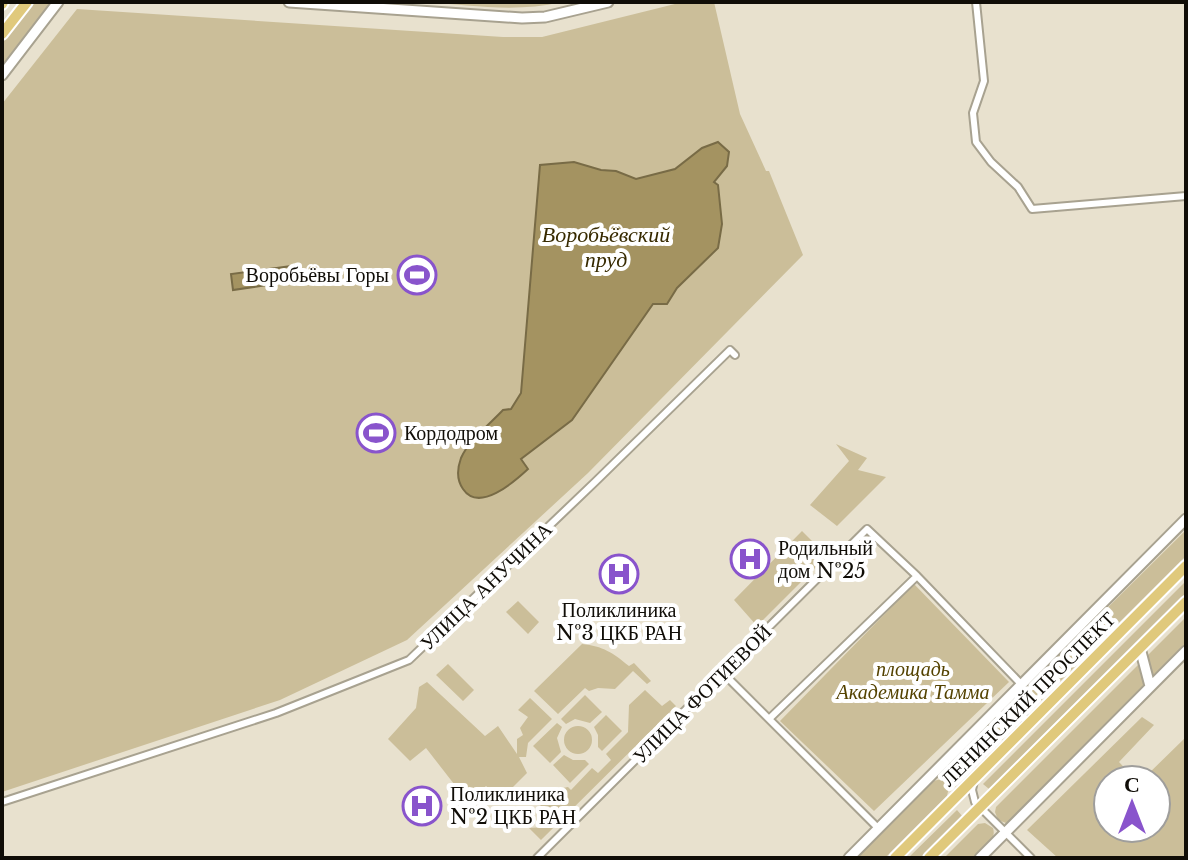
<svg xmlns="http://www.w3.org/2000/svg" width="1188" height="860" font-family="'Libre Baskerville',serif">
<rect width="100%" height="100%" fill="#e8e1ce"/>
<path fill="#cbbe99" d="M34 2 50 3 2 66V43Z
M424 2H561C516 13 470 5 424 2Z
M683 2H714L740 114 766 171H769L803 255 588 473 407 640 280 700 2 792V104L77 9 503 37H542Z
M836 444 867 458 858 470 886 477 837 526 810 505 849 461Z
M1186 530V556L966 775 960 778 953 776 950 770 953 761Z
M802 531 827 556 757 626 734 600Z
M1186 581V593L989 789 983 784Z
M914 584 1009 682 874 811 780 721Z
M518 601 539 622 528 634 506 612Z
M1186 617V645L1013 820 1006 823 998 820 995 812 996 807Z
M582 644C603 646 613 653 629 666L634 663 651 681 647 684 633 671 615 689 598 688 589 691 585 688 558 714 534 691Z
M448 664 474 690 463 701 436 675Z
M427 682 485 736 498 726 517 754V739L523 735 520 728 528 717 518 710 530 698 552 719 528 743 526 757H519L527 773 501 799 486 786 468 802 426 748 410 761 388 739 416 708 419 687Z
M645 690 662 706 670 700 676 706 541 840 529 828 545 827 548 814 533 797 539 788 548 791 568 787 571 790 592 768 598 773 611 760 606 754 628 732 629 705Z
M585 695 602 712 590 723 575 719 566 724 561 719Z
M606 715 622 731 602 751 598 747V735L594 727Z
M1142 717 1154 725 1119 762 1136 780H1108V828H1156V780H1142L1186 737V858H1058L1027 830Z
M557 723 562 727 557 738 561 752 550 763 533 746Z
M564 740a14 14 0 1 1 28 0a14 14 0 1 1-28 0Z
M564 755 573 760H585L589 764 570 783 553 765Z
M942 779 949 787 947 796 885 858H856L933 781Z
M957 810 963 817 921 858H908Z
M985 823 993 828C997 841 984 849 976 858H944L978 824Z"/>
<path fill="#a49361" stroke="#786b46" stroke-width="2" d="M718 142 729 152 727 166 714 182 718 185 722 224 718 248 677 288 667 304H653L572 420 521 459 528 469C514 482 479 513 463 489 456 479 457 469 461 458 468 441 490 424 503 410L511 409 521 393 540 165 574 162 601 170 616 171 636 179 675 169 702 148Z
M291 266 300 272 301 280 233 290 231 274Z"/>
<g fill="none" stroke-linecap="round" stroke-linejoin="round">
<g stroke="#a8a290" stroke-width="10">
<path id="street" d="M976 2 984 81 973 113 976 142 991 162 1018 187 1032 209 1186 196
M723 673 878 828
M992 713 1032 720
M769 719 917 576
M974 781 972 790 975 802 1031 858
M2 802 276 713 409 660 595 482 730 350 735 355
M537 858 867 529 917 576 1021 684"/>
</g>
<g stroke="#a8a290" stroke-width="13">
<path id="secondary" d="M289 2 522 18 545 17 608 2
M2 75 58 2
M1140 648 1150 686
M849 858 1186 519
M980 858 1186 651"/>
</g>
<g stroke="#fff" stroke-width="14">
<path id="primary" d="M2 4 3 2
M2 34 27 2
M895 858 1186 566
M929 858 1186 602"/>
</g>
<use href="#street" stroke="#fff" stroke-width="6"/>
<use href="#secondary" stroke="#fff" stroke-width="9"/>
<use href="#primary" stroke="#e0c97c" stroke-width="10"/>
</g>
<defs>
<g id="stadium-ring" transform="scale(2)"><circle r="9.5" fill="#fff" stroke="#8954cc" stroke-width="1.5"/><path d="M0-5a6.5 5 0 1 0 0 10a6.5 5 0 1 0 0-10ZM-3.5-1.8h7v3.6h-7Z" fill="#8954cc"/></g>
<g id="hospital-ring" transform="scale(2)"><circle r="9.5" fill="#fff" stroke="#8954cc" stroke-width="1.5"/><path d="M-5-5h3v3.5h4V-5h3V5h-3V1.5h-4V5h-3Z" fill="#8954cc"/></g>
</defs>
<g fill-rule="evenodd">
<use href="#stadium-ring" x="417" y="275"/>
<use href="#stadium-ring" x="376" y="433"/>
<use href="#hospital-ring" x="750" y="559"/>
<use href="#hospital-ring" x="619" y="574"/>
<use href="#hospital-ring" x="422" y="806"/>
</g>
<g text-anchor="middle" stroke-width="8" stroke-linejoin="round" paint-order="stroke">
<g font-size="20" fill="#100d07" stroke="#fff" text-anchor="start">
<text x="389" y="282" text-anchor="end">Воробьёвы Горы</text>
<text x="404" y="440">Кордодром</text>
<text x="778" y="555">Родильный<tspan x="778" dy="23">дом №25</tspan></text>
<text x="619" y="617" text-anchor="middle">Поликлиника<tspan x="619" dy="23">№3 ЦКБ РАН</tspan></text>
<text x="450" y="801">Поликлиника<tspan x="450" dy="23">№2 ЦКБ РАН</tspan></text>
</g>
<g font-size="20" fill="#100d07" stroke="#fff">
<text transform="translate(486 586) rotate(-44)" y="7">УЛИЦА АНУЧИНА</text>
<text transform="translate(702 694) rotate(-45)" y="7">УЛИЦА ФОТИЕВОЙ</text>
<text transform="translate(1028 699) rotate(-45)" y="7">ЛЕНИНСКИЙ ПРОСПЕКТ</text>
</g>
<g font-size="20" font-style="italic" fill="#544200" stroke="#fff">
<text x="913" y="676">площадь<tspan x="913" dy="23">Академика Тамма</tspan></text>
</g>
<g font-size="22" font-style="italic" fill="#372a00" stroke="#fff">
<text x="606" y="242">Воробьёвский<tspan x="606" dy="25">пруд</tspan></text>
</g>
</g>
<rect width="1188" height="860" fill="none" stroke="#100d07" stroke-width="8"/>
<g transform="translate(1132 804)"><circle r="38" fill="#ffffff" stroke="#9f9e9c" stroke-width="2"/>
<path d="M0-6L14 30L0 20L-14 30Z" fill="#8954cc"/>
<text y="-12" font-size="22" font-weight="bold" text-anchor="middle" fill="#100d07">С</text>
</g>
</svg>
